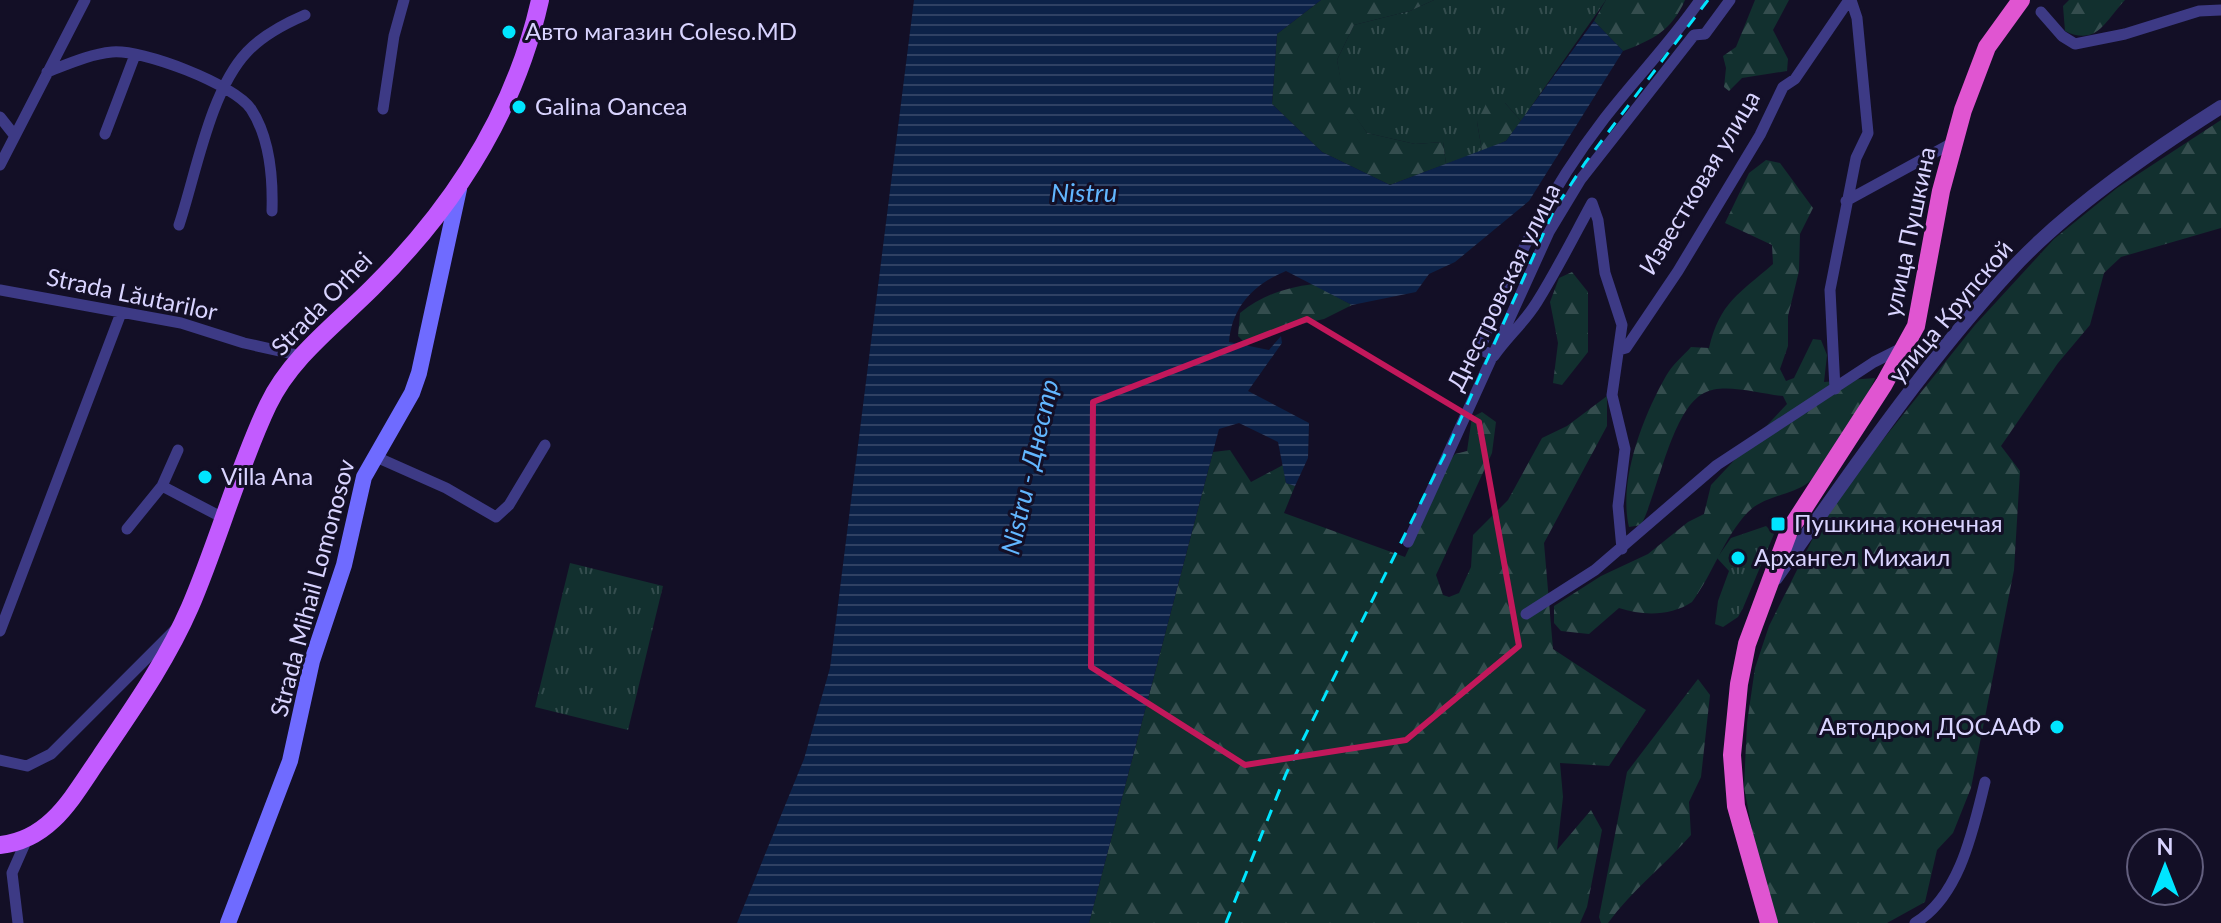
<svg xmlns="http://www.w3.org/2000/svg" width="2221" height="923" font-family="Lato,sans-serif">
<defs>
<pattern id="grass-tufts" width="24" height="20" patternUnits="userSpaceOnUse" patternTransform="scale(2)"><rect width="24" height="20" fill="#12302f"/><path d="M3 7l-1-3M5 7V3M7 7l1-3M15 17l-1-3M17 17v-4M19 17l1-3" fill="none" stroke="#344d4e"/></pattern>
<pattern id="forest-firs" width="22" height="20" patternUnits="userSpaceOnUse" patternTransform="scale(2)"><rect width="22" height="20" fill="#12302f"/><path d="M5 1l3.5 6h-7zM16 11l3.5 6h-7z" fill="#344d4e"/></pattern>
<pattern id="water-rules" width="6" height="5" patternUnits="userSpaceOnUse" patternTransform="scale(2)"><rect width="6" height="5" fill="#0c2248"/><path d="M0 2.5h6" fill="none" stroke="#2f4163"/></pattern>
</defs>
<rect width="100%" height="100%" fill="#130f26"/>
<path fill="url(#grass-tufts)" d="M1434 0H1606L1521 121 1505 103 1477 122 1482 151 1446 164 1443 142 1415 144 1367 133 1344 101 1337 60 1354 25 1410 11Z
M1766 526 1774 534 1743 608 1738 617 1723 627 1715 624 1718 601 1729 571 1717 558 1731 538Z
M570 563 663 586 628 730 535 707Z"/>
<path fill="url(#forest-firs)" d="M1321 0H1434L1410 11 1354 25 1337 60 1345 101 1367 133 1415 144 1443 142 1446 164 1390 185 1322 152 1272 104 1277 34Z
M1606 0H1685C1672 30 1653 40 1623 51L1594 21Z
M1755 0H1789L1773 30 1788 59 1787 71 1742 78 1729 91 1724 87 1726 68 1723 56 1736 47Z
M2069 0H2125C2106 20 2097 47 2065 31L2063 6Z
M1488 100 1505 103 1521 121 1506 141 1482 151 1477 122Z
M2221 120V228L2121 257 2104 273 2090 325 2058 363 2001 446 2020 471 2014 570 1971 788 1953 833 1937 850 1925 902 1887 923H1778L1759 867 1744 787 1747 723 1755 668 1769 626 1828 508 1975 325 2054 239 2117 188Z
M1766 160 1780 163 1813 208 1800 234 1799 271 1788 316V346L1780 369 1786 381 1794 378 1813 339 1821 340 1827 355 1824 382 1875 378C1874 386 1817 477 1809 482 1791 496 1765 495 1748 512 1724 537 1713 574 1692 602 1671 616 1643 616 1619 608L1589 634 1561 631 1554 623V606L1601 576 1648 554 1688 522 1704 514 1711 485 1787 404 1783 396C1761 394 1723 382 1704 393 1671 410 1658 494 1641 525L1629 527C1618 481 1643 416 1666 376 1672 365 1683 356 1691 347L1709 348C1720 302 1739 294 1773 264L1772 245 1725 223 1749 173Z
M1572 272 1588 292V352L1562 385 1553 383 1558 343 1550 302 1559 278Z
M1313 284 1352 305 1324 319 1280 329 1256 342 1243 341 1238 336 1240 313C1262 295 1285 288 1313 284Z
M1607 396V426L1544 543 1553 649 1646 710 1609 766 1560 763 1563 797 1557 850 1591 810 1602 830 1587 907 1580 923H1089L1213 452 1230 450 1251 482 1283 465 1286 483 1295 486 1284 513 1405 557 1449 462 1455 454 1467 451 1472 417 1482 412 1496 422 1492 453 1436 575 1443 595 1449 597 1459 593 1471 567 1473 535 1508 500 1542 438 1567 426Z
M1698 679 1710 695 1701 777 1689 802 1691 835C1664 866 1632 890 1608 923H1601L1599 917 1627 772Z"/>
<path fill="url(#water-rules)" d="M914 0H1321L1277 34 1272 104 1322 152 1390 185 1506 141 1594 21 1623 51 1529 201 1455 262 1429 274 1416 292 1352 305 1286 271C1254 284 1232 306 1229 342L1269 350 1281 336 1282 343 1248 391 1309 423 1308 458 1295 486 1286 483 1278 442 1239 423 1219 429 1089 923H737L804 759 830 668Z"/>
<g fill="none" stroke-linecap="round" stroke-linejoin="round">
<path stroke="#3d3a85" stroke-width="11" d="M2041 12 2062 36 2075 44 2125 34 2199 11 2221 10
M47 72C68 64 90 54 112 52 142 49 234 84 251 109 270 138 273 178 272 211
M383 109 394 36 404 0
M0 117 15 136
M105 134 135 55
M0 165 85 0
M1846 201 1954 142
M179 225C196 174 210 91 247 52 263 35 284 24 305 15
M0 290 181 323 244 343 302 356
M1619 350 1626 348 1678 271 1760 135 1783 87 1795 79 1849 0
M1835 389 1830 290 1856 158 1868 133 1857 18 1851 0
M374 456 446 488 496 517 509 505 545 445
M162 486 225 519
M127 529 162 486 178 450
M1408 542 1549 232 1581 179 1694 35 1705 34 1730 0
M1622 549 1618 506 1625 449 1612 395 1622 325 1605 273 1598 220 1592 203C1574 236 1557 270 1537 302 1524 323 1507 337 1494 356L1480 349C1514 262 1547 193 1604 119 1635 79 1671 42 1700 0
M1526 614 1595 570 1717 465 1874 362 1902 348
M0 631 121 313
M0 760 27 766 51 754 175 630
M18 923 12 873 27 839
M1915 923C1960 896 1973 830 1985 782"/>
<path stroke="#3d3a85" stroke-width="14" d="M1776 578C1850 473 1924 364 2011 270 2065 211 2153 150 2221 107"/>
<path stroke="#6f6bff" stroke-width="16" d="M228 923 290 761 312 661 344 565 364 477 412 393 419 373 459 189"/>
<path stroke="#c25bff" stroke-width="18" d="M0 845C51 840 73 796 100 757 133 708 166 662 190 607 218 542 238 468 268 405 291 357 335 325 372 288 454 207 515 112 540 0"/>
<path stroke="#e055d1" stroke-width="18" d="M1769 923 1736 806 1732 755 1739 684 1747 644 1789 531 1884 384 1916 326 1941 191 1963 110 1987 47 2021 0"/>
<path stroke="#00e5ff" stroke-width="3" stroke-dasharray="12 10" stroke-linecap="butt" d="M1226 923 1286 774 1446 452 1554 210 1585 163 1708 0"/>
</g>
<path fill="none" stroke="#c2185b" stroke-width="6" stroke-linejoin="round" d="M1307 319 1479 422 1519 646 1406 740 1245 765 1091 667 1093 402Z"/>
<g fill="#00e5ff" stroke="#130f26" stroke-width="3">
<circle cx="509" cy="32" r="8"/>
<circle cx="519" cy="107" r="8"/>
<circle cx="205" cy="477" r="8"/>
<rect x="1770" y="516" width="16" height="16" rx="4"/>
<circle cx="1738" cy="558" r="8"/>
<circle cx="2057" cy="727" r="8"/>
</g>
<g text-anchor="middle" stroke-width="6" stroke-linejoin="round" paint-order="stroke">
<g font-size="24" fill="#d9d4ff" stroke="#130f26" text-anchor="start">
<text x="525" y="40">Авто магазин Coleso.MD</text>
<text x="535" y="115">Galina Oancea</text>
<text x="221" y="485">Villa Ana</text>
<text x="1794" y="532">Пушкина конечная</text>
<text x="1754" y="566">Архангел Михаил</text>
<text x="2041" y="735" text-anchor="end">Автодром ДОСААФ</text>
</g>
<g font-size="24" fill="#d9d4ff" stroke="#130f26">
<text transform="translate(1700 183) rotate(-59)" y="8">Известковая улица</text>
<text transform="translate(1910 232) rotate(-78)" y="8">улица Пушкина</text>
<text transform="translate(1504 287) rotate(-64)" y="8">Днестровская улица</text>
<text transform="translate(132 295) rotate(12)" y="8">Strada Lăutarilor</text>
<text transform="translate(322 304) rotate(-46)" y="8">Strada Orhei</text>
<text transform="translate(1951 312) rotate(-50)" y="8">улица Крупской</text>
<text transform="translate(313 588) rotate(-75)" y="8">Strada Mihail Lomonosov</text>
</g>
<g font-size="26" font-style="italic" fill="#62b6ff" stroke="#130f26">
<text x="1084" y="202">Nistru</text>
<text transform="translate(1030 467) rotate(-77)" y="9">Nistru - Днестр</text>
</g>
</g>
<g transform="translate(2165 867)"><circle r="38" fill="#130f26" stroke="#625e7d" stroke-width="2"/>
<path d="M0-6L14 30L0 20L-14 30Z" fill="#00e5ff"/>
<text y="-12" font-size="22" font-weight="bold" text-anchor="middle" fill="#d9d4ff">N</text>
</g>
</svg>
